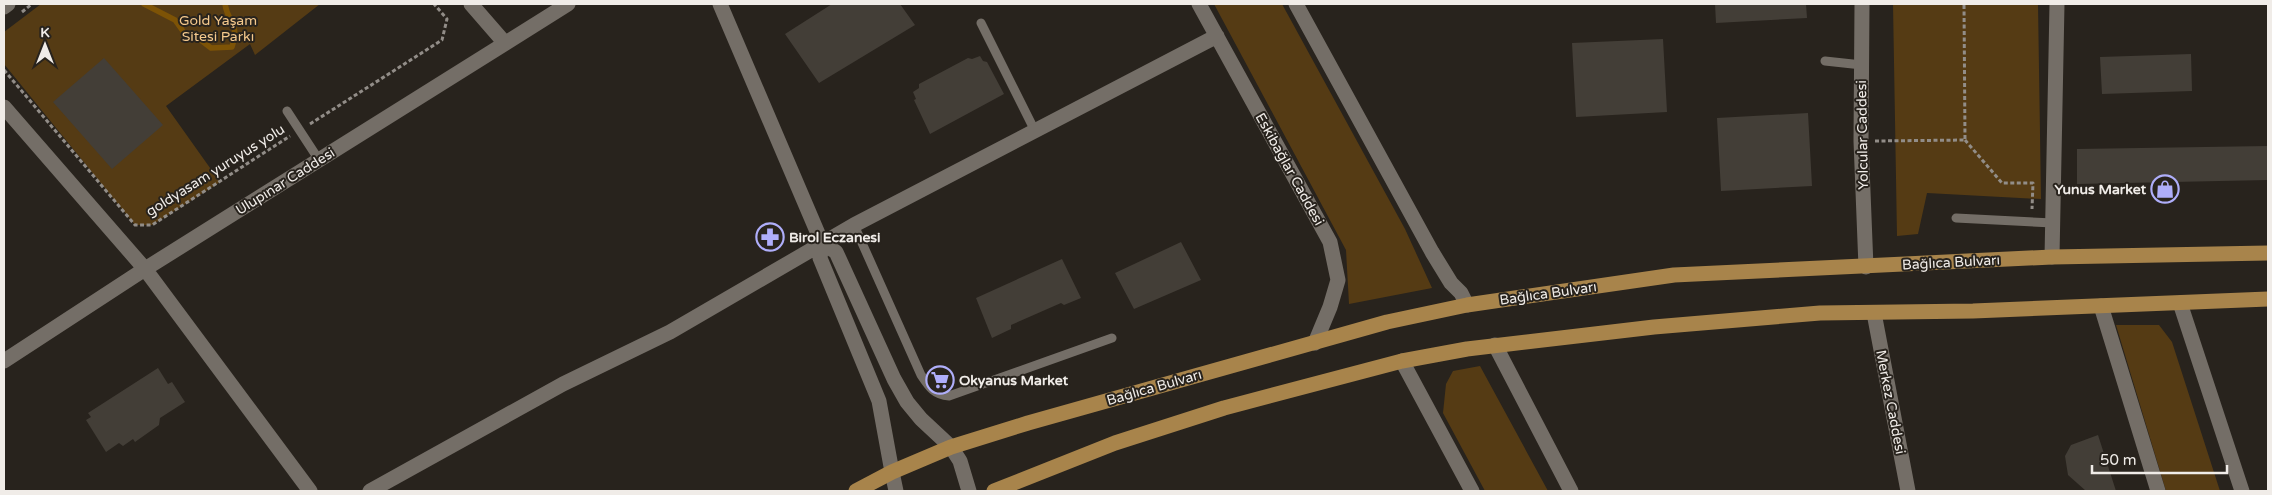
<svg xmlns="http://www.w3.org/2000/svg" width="2272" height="495" font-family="'Varela Round',sans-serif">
<rect width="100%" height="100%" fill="#28231d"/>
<path fill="#553b14" d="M41 4H320L255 55 250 44 166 106 220 182 152 225H135L4 64V32Z
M1214 4H1282L1405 229 1432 288 1349 304 1346 250Z
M1893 4H2038L2041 199 1927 193 1918 234 1897 236Z
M2116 325H2159L2172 342 2220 491H2166Z
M1480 366 1548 491H1485L1443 413 1446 384 1453 371Z"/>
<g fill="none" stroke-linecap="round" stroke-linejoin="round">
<path stroke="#7d5306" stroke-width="5.5" d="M144 4 175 20 185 34 198 38 211 48 232 47C240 22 228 24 225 4"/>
</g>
<path fill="#433e37" d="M832 4H900L915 25 819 83 785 34Z
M1715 4H1806L1807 18 1716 23Z
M1663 39 1667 112 1576 117 1572 43Z
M2191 54 2192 91 2102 94 2100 57Z
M980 56 983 61 987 62 1004 94 930 134 914 100 916 99 913 92 919 88V84L968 58 972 59Z
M104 58 163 125 112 169 53 102Z
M1808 113 1812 186 1721 191 1717 118Z
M2268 146V180L2077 184V149Z
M1181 242 1201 280 1134 309 1115 273Z
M1062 259 1081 298 1064 305 1061 303 1011 325V329L992 338 976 298Z
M158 368 168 384 172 382 185 402 160 418 159 425 135 442 133 439 123 446 119 443 106 452 86 420 91 417 88 413Z
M2098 435 2116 491H2086L2068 475 2065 456 2071 445Z"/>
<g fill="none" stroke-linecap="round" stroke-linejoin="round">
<path stroke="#928d88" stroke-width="3" stroke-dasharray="4 2.5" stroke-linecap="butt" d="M22 12 32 4
M4 70 135 225H152L290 136
M310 124 442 40 447 19 434 4
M1965 140 2002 183H2033L2032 209
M1875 141 1965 140 1964 4"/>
<path stroke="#746e67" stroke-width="9" d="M981 23 1035 131
M1825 61 1862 65
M287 111 319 160
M1956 218 2053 223
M854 225 921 375C929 387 934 395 949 396L1112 338"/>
<path stroke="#746e67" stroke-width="15" d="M471 4 504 42
M720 4 822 243 820 258 879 401 892 472
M1199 4 1330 242 1338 280 1330 307 1315 343
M1296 4 1432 252 1451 283 1461 293 1467 305
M1862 4 1861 141 1866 267
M4 7 8 4
M4 107 145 269 310 491
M822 243 836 252 894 379 907 402 921 419 951 447
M2052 257 2057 4
M2180 303 2242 491
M2101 306 2158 491
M1874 313 1908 491
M1495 345 1571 491
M4 361 145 269 568 4
M1402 361 1472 491
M370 491 563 384 670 332 854 225 1217 36"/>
<path stroke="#746e67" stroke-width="15" d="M951 447 960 461 969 491
M892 472 896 491"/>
<path stroke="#a8844b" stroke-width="15" d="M856 491 892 472 951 447 1028 423 1387 322 1467 305 1674 275 2052 257 2268 253
M994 491 1115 443 1224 408 1402 361 1467 349 1654 327 1820 313 1973 311 2268 299"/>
</g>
<defs>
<g id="shop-ring" transform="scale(1.4375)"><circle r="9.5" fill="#28231d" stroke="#afaefa" stroke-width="1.5"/><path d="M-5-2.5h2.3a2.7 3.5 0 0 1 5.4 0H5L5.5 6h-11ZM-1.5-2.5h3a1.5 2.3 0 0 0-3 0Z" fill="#afaefa"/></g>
<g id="pharmacy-ring" transform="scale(1.4375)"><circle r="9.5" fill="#28231d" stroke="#afaefa" stroke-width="1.5"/><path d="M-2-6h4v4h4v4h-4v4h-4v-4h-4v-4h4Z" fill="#afaefa"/></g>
<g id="supermarket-ring" transform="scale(1.4375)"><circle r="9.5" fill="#28231d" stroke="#afaefa" stroke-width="1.5"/><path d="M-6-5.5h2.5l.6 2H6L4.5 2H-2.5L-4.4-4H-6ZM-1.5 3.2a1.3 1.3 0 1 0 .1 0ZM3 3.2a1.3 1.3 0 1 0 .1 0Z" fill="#afaefa"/></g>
</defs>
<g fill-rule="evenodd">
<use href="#shop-ring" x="2165" y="189"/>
<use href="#pharmacy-ring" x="770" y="237"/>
<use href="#supermarket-ring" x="940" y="380"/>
</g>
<g text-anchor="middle" stroke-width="4" stroke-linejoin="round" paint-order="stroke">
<g font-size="14" fill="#f5c98d" stroke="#28231d">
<text x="218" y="25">Gold Yaşam<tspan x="218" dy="16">Sitesi Parkı</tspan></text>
</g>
<g font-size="14" fill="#f0ece8" stroke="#28231d">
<text transform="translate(1862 135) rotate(-91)" y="5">Yolcular Caddesi</text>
<text transform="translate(1290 169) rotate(61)" y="5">Eskibağlar Caddesi</text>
<text transform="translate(215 170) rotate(-32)" y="5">goldyasam yuruyus yolu</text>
<text transform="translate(285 181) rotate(-32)" y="5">Ulupınar Caddesi</text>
<text transform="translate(1951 262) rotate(-3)" y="5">Bağlıca Bulvarı</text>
<text transform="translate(1548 293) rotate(-8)" y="5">Bağlıca Bulvarı</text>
<text transform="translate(1154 387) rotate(-16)" y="5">Bağlıca Bulvarı</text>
<text transform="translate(1891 402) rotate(79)" y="5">Merkez Caddesi</text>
</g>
<g font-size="14" font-weight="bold" fill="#f0ece8" stroke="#28231d" text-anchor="start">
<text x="2146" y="194" text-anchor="end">Yunus Market</text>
<text x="789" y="242">Birol Eczanesi</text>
<text x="959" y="385">Okyanus Market</text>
</g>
</g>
<rect width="2272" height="495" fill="none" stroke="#f0ece8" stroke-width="10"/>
<g transform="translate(45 45)" stroke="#28231d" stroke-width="4" paint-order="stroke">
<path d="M0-4L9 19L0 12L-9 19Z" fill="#f0ece8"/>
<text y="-8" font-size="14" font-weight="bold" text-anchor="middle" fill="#f0ece8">K</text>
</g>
<path d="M2092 465v8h135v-8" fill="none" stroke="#f0ece8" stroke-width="2.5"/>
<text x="2100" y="465" font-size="15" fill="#f0ece8" stroke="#28231d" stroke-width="4" paint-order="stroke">50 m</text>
</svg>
